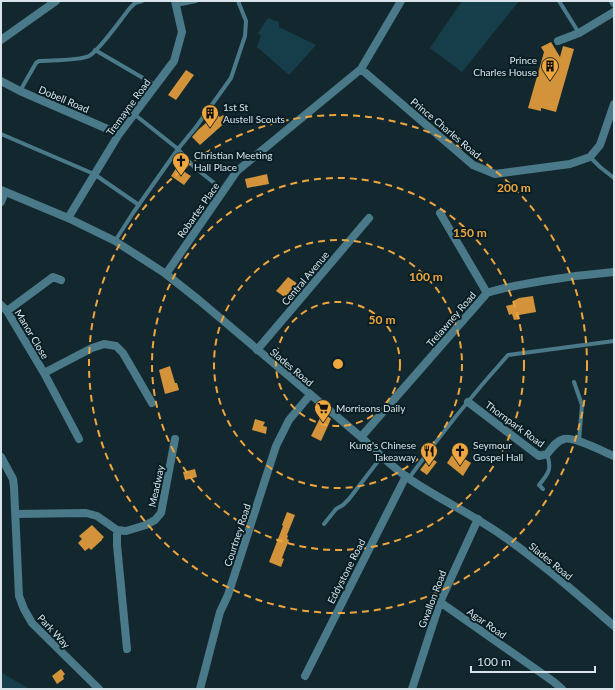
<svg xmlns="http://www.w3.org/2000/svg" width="615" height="690" font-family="Lato,sans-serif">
<rect width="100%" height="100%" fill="#13282e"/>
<path fill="#153e4a" d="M462 1H519L462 72 430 48Z
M268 18 279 22V27L316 45 289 75 257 47 261 36 258 33Z
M1 672 29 689H1Z"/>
<path fill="#d3933b" d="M551 42 560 57 563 46 574 49 556 112 541 108V111L528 108 544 52 541 47Z
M186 70 194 75 176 100 168 95Z
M216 114 220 117 223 115 228 120 200 145 192 137 198 130Z
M177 167 191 176 184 185 171 176Z
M267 174 269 184 247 188 245 179Z
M288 277 298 284 286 298 276 291Z
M533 296 536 312 519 315 520 319 514 320 512 314 509 315 506 306 514 304 513 301 519 298Z
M170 366 175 383H177L179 390 165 394 159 370Z
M323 412 331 419 321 441 311 436Z
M255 419 265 422 263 426 267 427 266 434 252 430Z
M454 452 471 463 463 476 447 463Z
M430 457 437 462 427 475 420 470Z
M195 469 197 477 185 480 183 472Z
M287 512 295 515 287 535 288 536 287 539 289 540 282 558 284 559 281 567 269 562 283 526 282 525Z
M92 525 104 537 102 539V540L91 550 89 548 85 551 78 543 82 539 79 536Z
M61 669 65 674 63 676 64 679 57 684 52 676Z"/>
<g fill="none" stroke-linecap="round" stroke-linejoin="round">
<path stroke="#4a7a89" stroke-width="4" d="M559 1 579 33
M176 5 196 1
M95 50 155 85
M20 91 36 63 39 61C52 60 78 61 89 56 100 50 121 19 130 8L135 3 142 1
M1 134 94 174 139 205
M590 157 600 167 614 178
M223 190 194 167 178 149 196 127 231 78 245 36 246 21 238 1
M115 241 133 213 178 149 134 114
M574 382 582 405 579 441
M409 478C440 435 473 394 508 355L614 341
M543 489 539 485C549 473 552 469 547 454
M324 524 336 509 343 505 349 499 382 456"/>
<path stroke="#4a7a89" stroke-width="8" d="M613 1 614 3
M1 40 56 1
M558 41 579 33 614 12
M361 69 473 165 495 174 570 164 590 157 600 145 614 104
M1 81 20 91 119 134
M1 202 5 192
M440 213 487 293
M68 218 119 134 174 61 182 32 175 1
M166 274 237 171 361 69 401 1
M1 305 7 311 44 373 79 439
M7 311 53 277 61 280
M257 350 369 218
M44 373 92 348 104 344 116 346 123 353 152 403
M468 402 539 456 547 454C552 448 556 441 564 439 573 436 604 452 614 456
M361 437 487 293C505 287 524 284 542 281 566 277 590 274 614 272
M1 457 13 479 14 487 19 596 24 609 32 623 99 689
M16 514 86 513 97 516 117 530 126 531 146 525 155 520 161 513 175 439
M117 530V545L127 649
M440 602 554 682 562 689
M305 676 406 476
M200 689 220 612 228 595 276 446 289 420 310 395
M412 689 440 602 478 519"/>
<path stroke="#4a7a89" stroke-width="8" d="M1 190 68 218 115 241 166 274 200 301 361 437C378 453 395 470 414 482 443 501 475 516 503 536 542 563 578 595 614 626"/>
</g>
<g fill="none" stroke="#f0a63e" stroke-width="2" stroke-dasharray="7 5">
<circle cx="338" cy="364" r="62"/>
<circle cx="338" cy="364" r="124"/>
<circle cx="338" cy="364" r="186"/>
<circle cx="338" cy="364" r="249"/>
</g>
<defs>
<g id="building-pin" transform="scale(0.9)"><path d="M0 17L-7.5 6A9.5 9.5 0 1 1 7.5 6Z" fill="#f0a63e" stroke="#091e24"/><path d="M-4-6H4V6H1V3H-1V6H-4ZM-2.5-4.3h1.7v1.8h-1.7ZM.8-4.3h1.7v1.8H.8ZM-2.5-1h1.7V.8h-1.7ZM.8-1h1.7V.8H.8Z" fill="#111"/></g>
<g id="church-pin" transform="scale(0.9)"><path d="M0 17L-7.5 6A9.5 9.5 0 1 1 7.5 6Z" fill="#f0a63e" stroke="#091e24"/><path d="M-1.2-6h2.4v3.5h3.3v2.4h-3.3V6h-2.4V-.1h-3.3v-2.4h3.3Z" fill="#111"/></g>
<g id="supermarket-pin" transform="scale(0.9)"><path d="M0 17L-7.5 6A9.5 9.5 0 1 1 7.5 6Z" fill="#f0a63e" stroke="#091e24"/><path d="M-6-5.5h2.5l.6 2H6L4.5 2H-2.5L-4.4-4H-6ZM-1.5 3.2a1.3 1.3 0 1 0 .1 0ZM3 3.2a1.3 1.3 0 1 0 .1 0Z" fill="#111"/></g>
<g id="restaurant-pin" transform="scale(0.9)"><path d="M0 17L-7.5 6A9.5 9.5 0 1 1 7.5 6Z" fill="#f0a63e" stroke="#091e24"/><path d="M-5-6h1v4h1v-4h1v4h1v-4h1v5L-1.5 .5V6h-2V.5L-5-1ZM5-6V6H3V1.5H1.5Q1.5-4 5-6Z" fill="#111"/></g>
</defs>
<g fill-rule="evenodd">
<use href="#building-pin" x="550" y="66"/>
<use href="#building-pin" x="210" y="113"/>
<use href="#church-pin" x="181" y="161"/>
<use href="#supermarket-pin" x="323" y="408"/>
<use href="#restaurant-pin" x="429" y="451"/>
<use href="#church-pin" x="460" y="451"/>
</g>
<g text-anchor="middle" stroke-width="4" stroke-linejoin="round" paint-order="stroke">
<g font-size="10" fill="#d8e4e9" stroke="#091e24" text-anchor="start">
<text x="537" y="64" text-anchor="end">Prince<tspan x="537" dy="12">Charles House</tspan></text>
<text x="223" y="111">1st St<tspan x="223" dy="12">Austell Scouts</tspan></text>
<text x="194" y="159">Christian Meeting<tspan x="194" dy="12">Hall Place</tspan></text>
<text x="336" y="412">Morrisons Daily</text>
<text x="416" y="449" text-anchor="end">Kung's Chinese<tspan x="416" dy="12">Takeaway</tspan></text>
<text x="473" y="449">Seymour<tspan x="473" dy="12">Gospel Hall</tspan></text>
</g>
<g font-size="10" fill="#d8e4e9" stroke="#091e24">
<text transform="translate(64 99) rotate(23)" y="4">Dobell Road</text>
<text transform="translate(128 107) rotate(-54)" y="4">Tremayne Road</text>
<text transform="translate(446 128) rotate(40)" y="4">Prince Charles Road</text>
<text transform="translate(198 210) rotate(-55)" y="4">Robartes Place</text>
<text transform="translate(305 278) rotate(-50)" y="4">Central Avenue</text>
<text transform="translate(451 319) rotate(-49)" y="4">Trelawney Road</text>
<text transform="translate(32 334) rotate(59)" y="4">Manor Close</text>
<text transform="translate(292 367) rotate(40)" y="4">Slades Road</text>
<text transform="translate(515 424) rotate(36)" y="4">Thornpark Road</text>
<text transform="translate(156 486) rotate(-78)" y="4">Meadway</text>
<text transform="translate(237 535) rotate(-72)" y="4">Courtney Road</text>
<text transform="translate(551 561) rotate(39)" y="4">Slades Road</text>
<text transform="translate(346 571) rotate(-63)" y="4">Eddystone Road</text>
<text transform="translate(432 599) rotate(-69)" y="4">Gwallon Road</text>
<text transform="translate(487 623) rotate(35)" y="4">Agar Road</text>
<text transform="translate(54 631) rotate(47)" y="4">Park Way</text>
</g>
</g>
<circle cx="338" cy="364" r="6" fill="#f0a63e" stroke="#091e24" stroke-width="2"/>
<g font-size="12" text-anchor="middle" font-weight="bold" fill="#f0a63e" stroke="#091e24" stroke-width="4" stroke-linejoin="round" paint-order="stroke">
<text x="514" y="192">200 m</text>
<text x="470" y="237">150 m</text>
<text x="426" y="281">100 m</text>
<text x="382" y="324">50 m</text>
</g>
<rect width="615" height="690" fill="none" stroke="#d8e4e9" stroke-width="4"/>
<path d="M471 666v6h124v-6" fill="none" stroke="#d8e4e9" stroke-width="2"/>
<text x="477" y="666" font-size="12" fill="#d8e4e9" stroke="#091e24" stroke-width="3" paint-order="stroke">100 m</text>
</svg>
